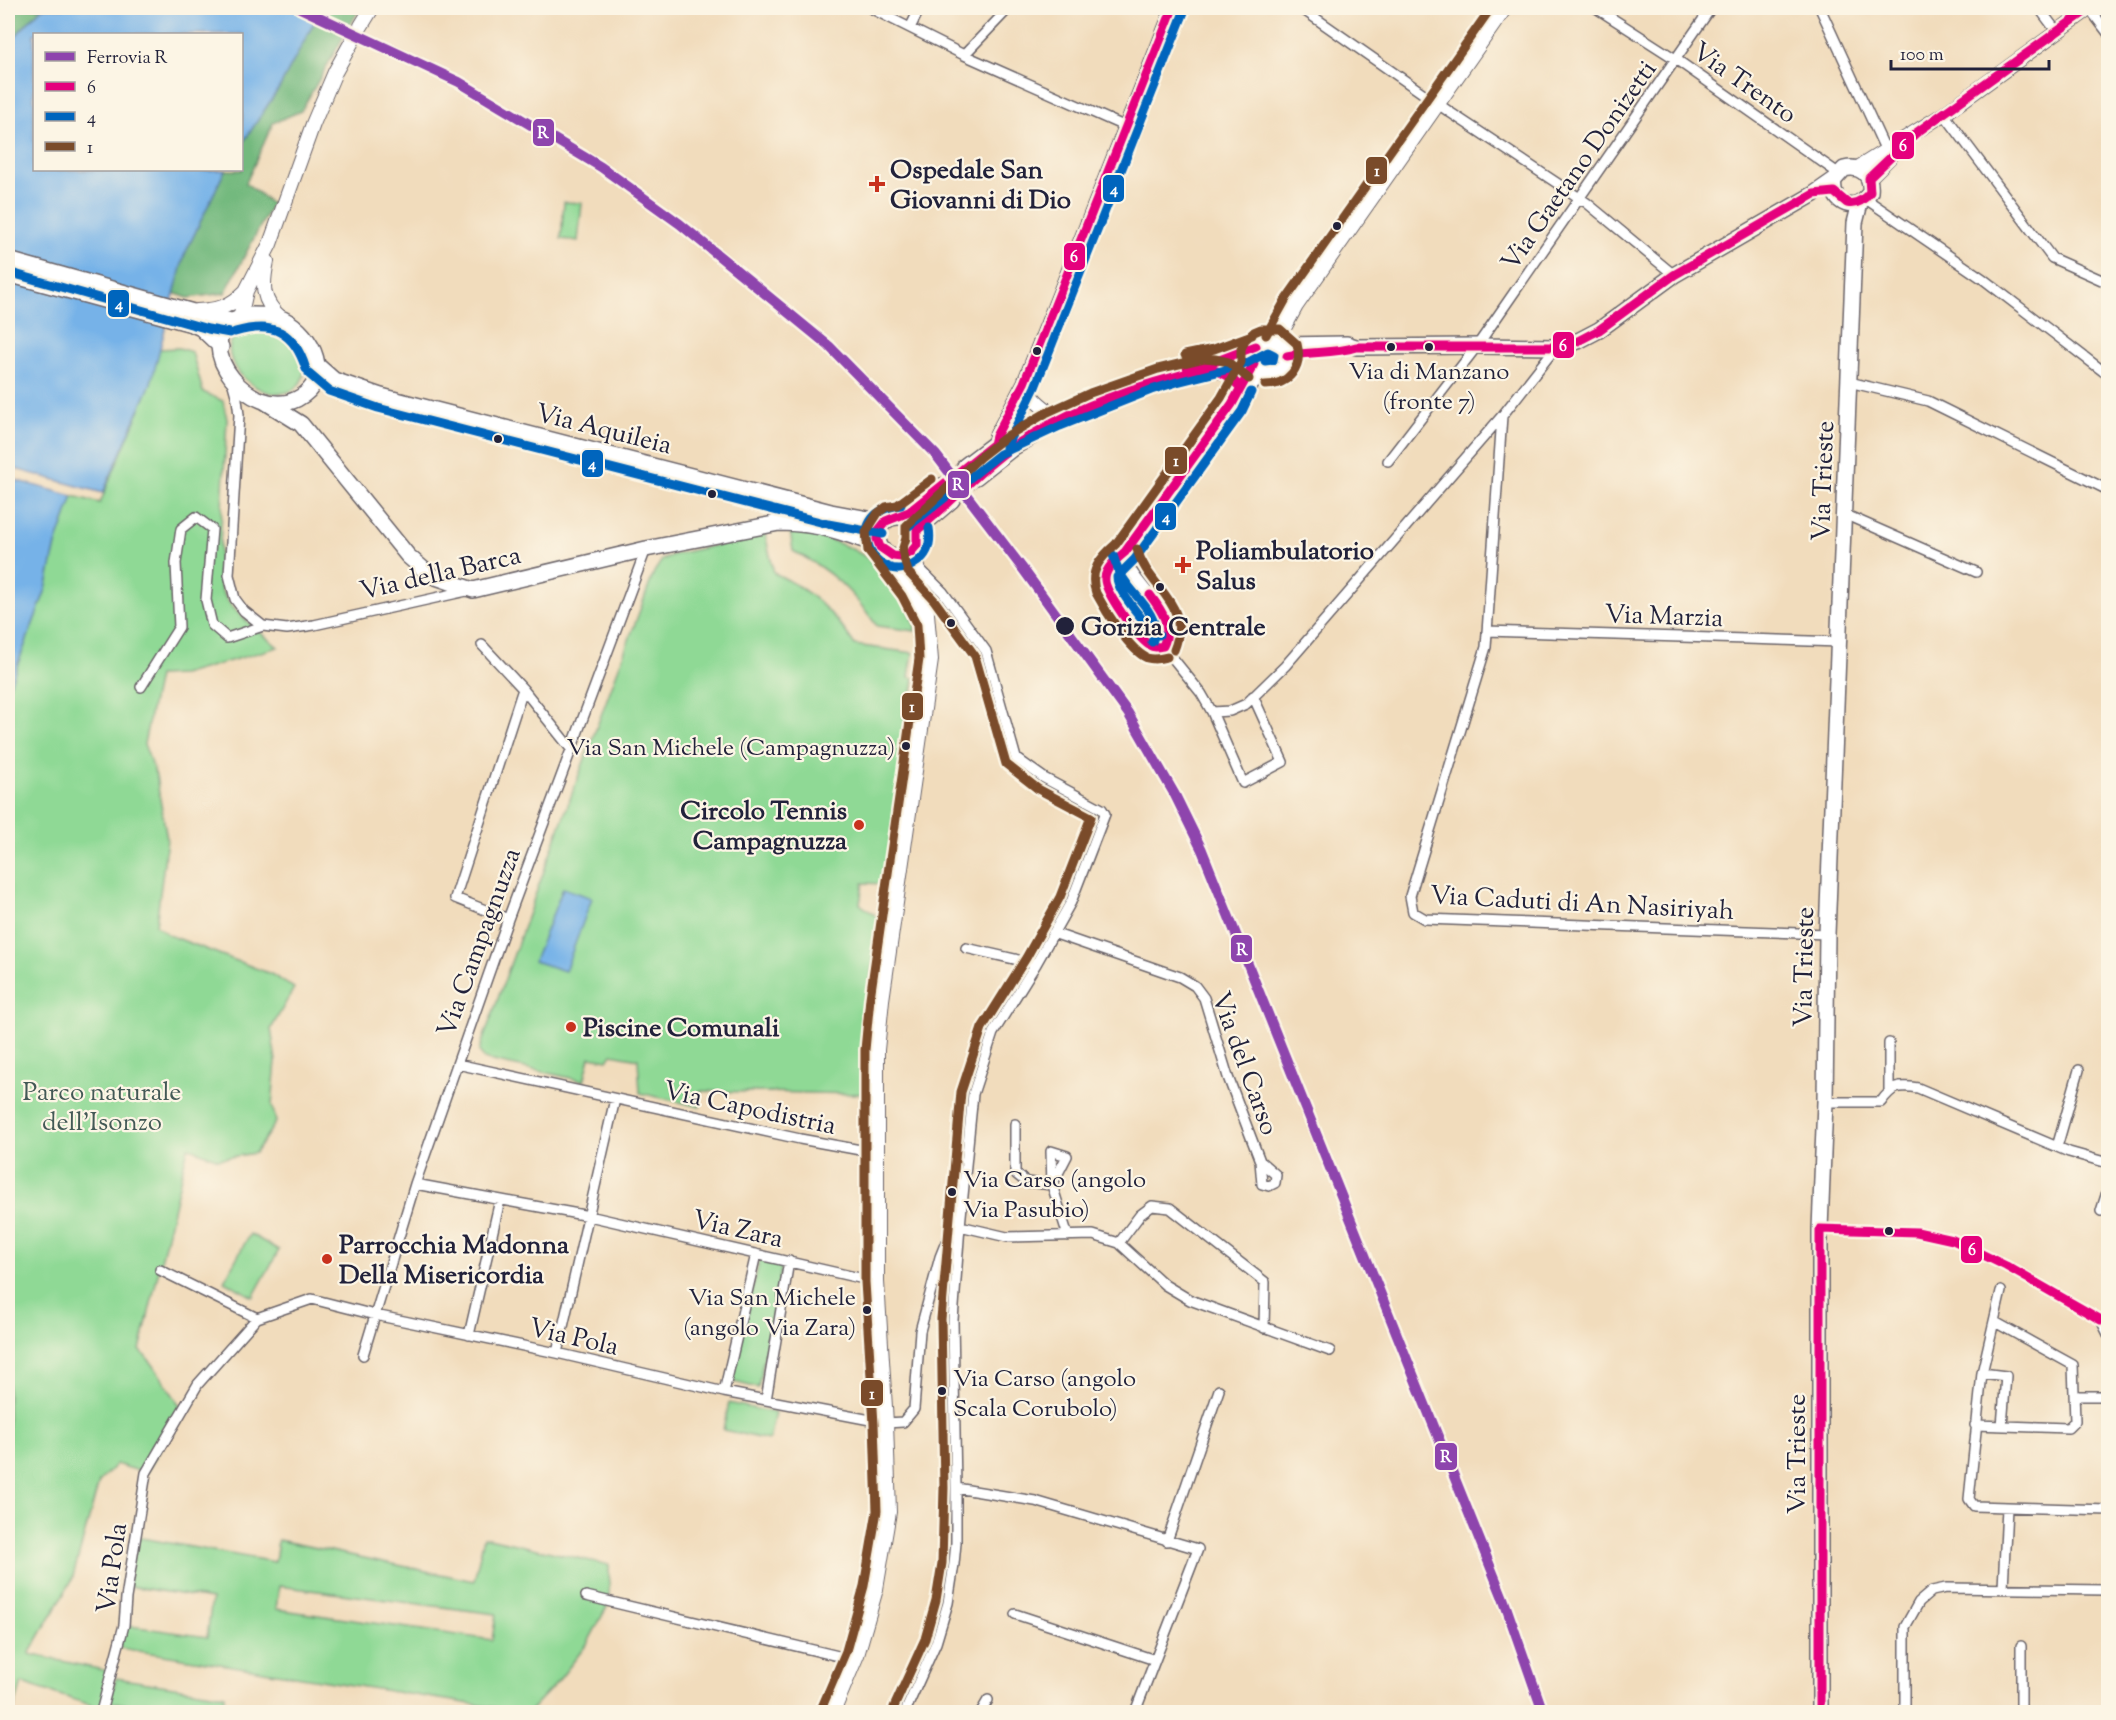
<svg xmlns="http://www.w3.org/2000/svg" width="2116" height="1720" font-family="'Sorts Mill Goudy',serif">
<rect width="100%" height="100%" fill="#fcf5e5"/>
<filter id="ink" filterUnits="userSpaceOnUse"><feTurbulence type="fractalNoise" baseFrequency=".0167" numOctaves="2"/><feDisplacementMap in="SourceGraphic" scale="12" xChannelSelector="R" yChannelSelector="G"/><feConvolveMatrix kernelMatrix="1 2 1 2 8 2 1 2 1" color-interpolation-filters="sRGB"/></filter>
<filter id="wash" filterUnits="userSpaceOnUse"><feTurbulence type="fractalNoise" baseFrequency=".008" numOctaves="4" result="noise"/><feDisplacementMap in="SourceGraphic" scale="24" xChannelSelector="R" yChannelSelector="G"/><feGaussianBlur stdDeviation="1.35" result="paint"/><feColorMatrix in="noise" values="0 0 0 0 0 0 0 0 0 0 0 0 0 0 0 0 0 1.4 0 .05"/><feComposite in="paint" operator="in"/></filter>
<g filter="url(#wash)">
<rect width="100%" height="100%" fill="#f1dcbc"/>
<path fill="#8fd995" stroke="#587e68" stroke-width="1.5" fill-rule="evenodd" d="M564 202 582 203 578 241 561 239Z
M251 327C260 327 270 327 278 332 285 335 292 340 297 346 308 360 308 385 288 392 251 404 200 341 251 327Z
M179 348 192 352 203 392 223 401 227 419 219 563C219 574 218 586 224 595 237 616 260 632 278 647L182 675 158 676 144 744 156 776 167 839 156 925 169 935 271 974 294 988 271 1029 276 1061 272 1105 276 1122 255 1153 218 1159 188 1147 140 1350 152 1363 183 1410 146 1473 116 1464 99 1482 72 1580 29 1654 113 1672 103 1709 22 1683 13 1712H8V690L46 589 56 544 73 496 100 503 151 383 158 349Z
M790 531C850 539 903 568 916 631L877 626C852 591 831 570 793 551Z
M765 534 774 573C811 590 832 611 855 645L913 653 909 677 914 678 885 884 863 883 860 904 880 919 863 1037V1094L700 1091V1107L640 1093 638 1059 612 1054 608 1060 590 1057 584 1081 484 1059 479 1051 563 818 654 572 662 560 672 555Z
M250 1234 279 1250 253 1297 224 1281Z
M760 1259 782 1264 758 1388 730 1381Z
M729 1403 775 1413 769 1440 723 1430Z
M136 1537 275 1562 278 1540 474 1581 484 1537 609 1565V1603L587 1644 559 1680 529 1712H522L119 1648 124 1625 207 1637 212 1599 128 1586ZM279 1586 496 1614 492 1640 276 1609Z
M116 1678 224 1695 223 1712H181L109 1702Z"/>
<path fill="#73b97e" stroke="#4a6e5c" stroke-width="1.5" d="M8 8H42L20 31 8 47Z
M322 8H360L301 111 273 123 246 183 272 204 225 293 188 298 173 293 184 256 225 170H242V144L279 88Z"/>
<path fill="#76b2e8" stroke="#4c6a92" stroke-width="1.5" d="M42 8H322L279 88 242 144V34H34V170H225L184 256 151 383 103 493 8 467V47L20 31Z
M8 478 73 496 56 544 46 589 8 690Z
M563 888 592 898 565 971 534 961Z"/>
</g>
<g filter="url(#ink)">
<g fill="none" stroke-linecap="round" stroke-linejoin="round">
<path stroke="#c8b7a2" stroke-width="15" stroke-dasharray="15 8" stroke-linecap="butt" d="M941 486 965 466
M952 500 976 477"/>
<g stroke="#6a6368" stroke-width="12">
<path id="street" d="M870 8 964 55 1126 127
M1301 8 1451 113 1587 203 1674 275
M1596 8 1677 60 1838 173
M1820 8 1886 151
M2039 8 2057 32
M2089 8 2108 33
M910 28 920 8
M964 55 1009 8
M1944 114 2052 258 2106 282
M1866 199 1983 279 2108 375
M1214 371 1233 379 1240 387
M232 381 237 399 239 415 229 575 235 599 244 611 263 626 287 629 314 625 471 590
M1849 382 1928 401 2108 490
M1232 404 1245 395 1265 373
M1502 416 1486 647 1410 896 1413 912 1425 919 1827 934
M1388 461 1477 346 1711 8
M1844 514 1976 572
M1125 552C1128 585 1179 607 1165 642
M1121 556C1110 565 1102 574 1107 589L1143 639 1151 646 1158 648 1163 646
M1487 631 1840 642
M1167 638 1158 637C1142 615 1112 588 1120 560L1232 404 1240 387 1254 364
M482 645 523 689 571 749
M1163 646 1201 693 1212 712 1243 783 1283 762 1253 696
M141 687 179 627 176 563 181 529 196 517 212 529 206 600 212 625 227 638 263 626
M1212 712 1230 711 1246 704 1285 666 1502 416 1556 347
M508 919 455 898 523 689
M1053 933 1180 977 1195 986 1204 998 1228 1077 1260 1161 1262 1184 1269 1186 1275 1183 1276 1175 1260 1161
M966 948 1036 964
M1889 1043V1090
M457 1064 800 1139 877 1153
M1825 1102H1881C1892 1086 1899 1085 1918 1088L2069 1152 2108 1163
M1015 1124V1173L1026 1182 1052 1185 1068 1236
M2057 1147 2079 1070
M1051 1151 1067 1156 1052 1185Z
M415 1184 589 1216 877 1282
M2101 1211 2108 1189
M1820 1229 1917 1232 1953 1240 2006 1266 2101 1320 2108 1319
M1119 1243 1140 1215 1152 1206 1170 1208 1265 1282 1264 1328
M160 1270 257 1318
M2001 1291 1982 1373 1969 1499 1974 1506 2108 1510
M2101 1320 2108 1334
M469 1335 500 1200
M557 1353 615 1099
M363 1355 415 1184 508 919 646 549
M1982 1373 2006 1376 2002 1426
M724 1392 756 1254
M2074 1396H2108
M766 1400 789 1261
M1975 1425 2068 1428 2075 1421 2073 1365 1995 1322
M956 1488 1035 1501 1198 1549 1135 1712
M1167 1541 1219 1390
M2003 1588 2007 1508
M2107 1590 2108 1567
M586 1596 855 1660
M1015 1614 1155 1660
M2021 1646V1712
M101 1712 124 1625 126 1598 146 1473 198 1384 257 1318 312 1299 375 1315 557 1353 724 1392 886 1423 903 1422 914 1409 920 1331 940 1257 948 1237 960 1226 1007 1237 1093 1235 1119 1243 1165 1285 1190 1300 1330 1351
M905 1712 936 1643 948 1603 954 1564 956 1543V1488L953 1320 960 1226 973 1094 993 1033 1036 964 1071 902 1105 814 1102 809 1044 778 1016 758 986 651 943 592 919 568
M981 1712 988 1700
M1905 1712V1627L1919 1602 1932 1591 1946 1588 2108 1590"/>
</g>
<g stroke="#6a6368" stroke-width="16">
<path id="secondary" d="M361 26 372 8
M1858 168 1944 114 2090 8
M1869 178 1892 155
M267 261C262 285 261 301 281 318
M197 311C219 310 230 307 246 291
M240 318 246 291 270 244 313 124 335 72 355 36
M1277 341 1296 306 1505 8
M1024 383C1030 398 1041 407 1055 415
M994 444 996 436 1024 383 1173 8
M886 554 912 590 925 615
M833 1712 857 1655 876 1589 889 1512 886 1423 877 1282V1050L882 1000 931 660 926 602 914 550"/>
</g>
<g stroke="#6a6368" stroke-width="18">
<path id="primary" d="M8 260 211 317 232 321
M8 274 192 324 201 328 221 347
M251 315C261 315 273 315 283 319 313 334 335 380 297 399 250 422 192 346 233 321 238 318 245 317 251 315Z
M1253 356a17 17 0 1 1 34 0a17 17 0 1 1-34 0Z
M1283 345 1347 344 1356 347 1477 346 1556 347 1578 341 1599 330 1674 275 1814 194 1834 180 1844 169C1861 165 1872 175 1870 192 1857 214 1830 205 1834 180
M317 365 334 380 381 396 831 512 885 522
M1216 368 1254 364
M264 401 301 424 408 556 430 575 473 590 646 549 779 523C817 523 844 532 879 546
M965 466 994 444 1081 403 1174 370 1217 361 1256 346
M976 477 1014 447 1037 434
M878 537a20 20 0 1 1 40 0a20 20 0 1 1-40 0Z
M902 517 941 486
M917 530 952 500
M1820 1712V1229L1825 1102 1827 934 1855 223 1860 203"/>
</g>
<use href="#street" stroke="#fff" stroke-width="9"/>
<use href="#secondary" stroke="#fff" stroke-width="14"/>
<use href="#primary" stroke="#fff" stroke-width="15"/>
<g stroke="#fcf5e5" stroke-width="14">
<path id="bus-1" d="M1173 8 1024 383 996 436 994 444 909 512 886 521 878 531 877 539 880 547 893 556 901 557 910 553 917 545V530C951 504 978 470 1014 446 1063 413 1120 391 1177 376 1189 373 1201 369 1213 370 1224 372 1233 379 1240 387
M1287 356C1310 351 1334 354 1356 347H1556L1578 341 1599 330 1674 275 1814 194 1834 192 1847 203C1857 205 1864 200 1870 192L1869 178 1916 133 2090 8
M1187 367 1217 361 1256 346
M1150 595C1162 611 1173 626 1163 646
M1163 646C1158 647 1154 648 1149 645 1138 638 1103 591 1105 578 1106 567 1117 559 1125 552L1232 404 1254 364 1253 360
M1820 1229 1917 1232 1953 1240 2006 1266 2101 1320 2108 1319
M1820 1229V1712"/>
</g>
<g stroke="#fcf5e5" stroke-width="14">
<path id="bus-2" d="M8 272 208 329 230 333
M235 332C273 321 294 331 306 369
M309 374 329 391 378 408 828 524 883 534
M1006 447 1035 387 1184 12
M901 505C836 512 876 593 917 562 929 554 931 541 929 528
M909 526 1000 454 1060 426 1151 390 1177 382 1241 366 1268 352 1274 355 1273 360 1265 361
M1113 555C1116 565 1119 573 1125 581 1134 595 1153 610 1155 628 1156 633 1154 637 1152 642
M1159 635H1156L1154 633C1144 621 1117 592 1117 577L1135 559 1242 411 1251 392"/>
</g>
<g stroke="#fcf5e5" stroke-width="14">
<path id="bus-3" d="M1266 335 1286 299 1491 8
M1185 355 1214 349 1252 335
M1137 549C1148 589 1193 603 1174 650
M1167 657C1160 659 1154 660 1147 658 1129 650 1105 610 1096 593 1088 571 1101 557 1116 544L1221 398 1241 362V349L1245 340 1254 332 1261 329H1280L1297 344C1303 367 1289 385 1265 385
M822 1707 846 1651 864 1586 877 1511 874 1424 865 1282V1050L870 998 919 659 917 625 902 596 868 551 866 532 878 513 886 507 897 505 932 479
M894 1707 925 1639 936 1600 942 1563 944 1488 941 1319 961 1092 982 1028 1026 958 1060 897 1091 817 1038 789 1006 764 975 656 934 600 908 572 902 551 906 538V526L980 457 1007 436 1046 413 1090 393 1158 369 1204 358 1215 359 1228 362 1249 379"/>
</g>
<use href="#bus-1" stroke="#e5007d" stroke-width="9"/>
<use href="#bus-2" stroke="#0065bd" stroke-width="9"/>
<use href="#bus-3" stroke="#7a4b2a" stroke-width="9"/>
<g stroke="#fcf5e5" stroke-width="15">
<path id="rail-1" d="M300 8 459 82 601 167 680 224 829 346 936 455 1023 569 1128 713 1175 795 1202 850 1503 1598 1543 1712"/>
</g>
<use href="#rail-1" stroke="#8e44ad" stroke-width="10"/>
</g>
</g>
<g fill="#c8321e" stroke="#fcf5e5" stroke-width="2">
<path d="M874 175h6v6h6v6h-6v6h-6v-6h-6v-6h6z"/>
<path d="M1180 556h6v6h6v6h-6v6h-6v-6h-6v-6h6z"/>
<circle cx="859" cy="825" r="6"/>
<circle cx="571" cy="1027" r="6"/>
<circle cx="327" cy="1259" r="6"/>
</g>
<g fill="#22223b" stroke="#fcf5e5" stroke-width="2">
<circle cx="1337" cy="226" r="5"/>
<circle cx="1391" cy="347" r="5"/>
<circle cx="1429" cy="347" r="5"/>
<circle cx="1037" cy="351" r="5"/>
<circle cx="498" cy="439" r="5"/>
<circle cx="712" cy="494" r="5"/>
<circle cx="1160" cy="587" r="5"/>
<circle cx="951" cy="623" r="5"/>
<circle cx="1065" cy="626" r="10"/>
<circle cx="906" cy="746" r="5"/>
<circle cx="952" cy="1192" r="5"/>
<circle cx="1889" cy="1231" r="5"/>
<circle cx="867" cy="1310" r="5"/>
<circle cx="942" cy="1391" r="5"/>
</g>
<g text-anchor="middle" stroke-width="4.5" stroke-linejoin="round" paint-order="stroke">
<g font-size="24" fill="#22223b" stroke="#fcf5e5" text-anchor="end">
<text x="1429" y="379" text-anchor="middle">Via di Manzano<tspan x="1429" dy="30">(fronte 7)</tspan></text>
<text x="895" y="755">Via San Michele (Campagnuzza)</text>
<text x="963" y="1187" text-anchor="start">Via Carso (angolo<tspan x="963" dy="30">Via Pasubio)</tspan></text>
<text x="856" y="1305">Via San Michele<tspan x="856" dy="30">(angolo Via Zara)</tspan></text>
<text x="953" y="1386" text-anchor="start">Via Carso (angolo<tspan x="953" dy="30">Scala Corubolo)</tspan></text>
</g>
<g font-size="26" fill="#22223b" stroke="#fcf5e5">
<text transform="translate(1745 82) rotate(35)" y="9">Via Trento</text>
<text transform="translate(1578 165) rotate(-55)" y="9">Via Gaetano Donizetti</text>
<text transform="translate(604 428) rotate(14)" y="9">Via Aquileia</text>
<text transform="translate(1822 481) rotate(-88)" y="9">Via Trieste</text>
<text transform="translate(440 572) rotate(-13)" y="9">Via della Barca</text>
<text transform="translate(1664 615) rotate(2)" y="9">Via Marzia</text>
<text transform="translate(1582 902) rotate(3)" y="9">Via Caduti di An Nasiriyah</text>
<text transform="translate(478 942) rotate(-70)" y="9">Via Campagnuzza</text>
<text transform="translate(1803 967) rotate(-89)" y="9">Via Trieste</text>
<text transform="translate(1246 1063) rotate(70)" y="9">Via del Carso</text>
<text transform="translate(750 1107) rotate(12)" y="9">Via Capodistria</text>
<text transform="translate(738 1228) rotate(13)" y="9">Via Zara</text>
<text transform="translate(574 1336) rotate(13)" y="9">Via Pola</text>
<text transform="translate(1796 1454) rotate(-90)" y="9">Via Trieste</text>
<text transform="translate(111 1568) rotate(-82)" y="9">Via Pola</text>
</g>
<g font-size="26" font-weight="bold" fill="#22223b" stroke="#fcf5e5" text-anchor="start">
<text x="890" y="178">Ospedale San<tspan x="890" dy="30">Giovanni di Dio</tspan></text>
<text x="1196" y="559">Poliambulatorio<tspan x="1196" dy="30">Salus</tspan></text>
<text x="847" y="819" text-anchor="end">Circolo Tennis<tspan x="847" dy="30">Campagnuzza</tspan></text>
<text x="583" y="1036">Piscine Comunali</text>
<text x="339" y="1253">Parrocchia Madonna<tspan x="339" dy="30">Della Misericordia</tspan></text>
</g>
<g font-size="26" font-weight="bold" fill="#22223b" stroke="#fcf5e5" text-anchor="start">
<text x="1081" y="635">Gorizia Centrale</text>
</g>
<g font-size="26" fill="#435956" stroke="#fcf5e5">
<text x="102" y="1100">Parco naturale<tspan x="102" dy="30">dell'Isonzo</tspan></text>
</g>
</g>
<g stroke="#fcf5e5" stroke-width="2">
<rect x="532" y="118" width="23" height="29" rx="6" fill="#8e44ad"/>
<rect x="1891" y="131" width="24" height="29" rx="6" fill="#e5007d"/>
<rect x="1365" y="156" width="23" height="29" rx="6" fill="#7a4b2a"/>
<rect x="1102" y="174" width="23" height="29" rx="6" fill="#0065bd"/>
<rect x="1063" y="242" width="23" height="29" rx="6" fill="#e5007d"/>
<rect x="107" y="289" width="23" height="29" rx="6" fill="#0065bd"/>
<rect x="1552" y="331" width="23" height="28" rx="6" fill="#e5007d"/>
<rect x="1164" y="446" width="24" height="29" rx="6" fill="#7a4b2a"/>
<rect x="581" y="449" width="23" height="29" rx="6" fill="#0065bd"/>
<rect x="947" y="470" width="23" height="29" rx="6" fill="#8e44ad"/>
<rect x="1154" y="502" width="23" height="29" rx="6" fill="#0065bd"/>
<rect x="901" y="692" width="23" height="29" rx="6" fill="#7a4b2a"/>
<rect x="1230" y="934" width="23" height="29" rx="6" fill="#8e44ad"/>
<rect x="1960" y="1235" width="23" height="29" rx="6" fill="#e5007d"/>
<rect x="860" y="1379" width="24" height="28" rx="6" fill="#7a4b2a"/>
<rect x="1434" y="1442" width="24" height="29" rx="6" fill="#8e44ad"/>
</g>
<g font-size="16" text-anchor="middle" font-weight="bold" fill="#fff">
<text x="543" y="138">R</text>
<text x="1903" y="151">6</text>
<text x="1377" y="176">1</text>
<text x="1114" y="194">4</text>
<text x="1074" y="262">6</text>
<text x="119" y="309">4</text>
<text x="1563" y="351">6</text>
<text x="1176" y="466">1</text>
<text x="592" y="469">4</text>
<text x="958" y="490">R</text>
<text x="1166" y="522">4</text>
<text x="912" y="712">1</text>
<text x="1242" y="955">R</text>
<text x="1972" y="1255">6</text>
<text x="872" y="1399">1</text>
<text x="1446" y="1462">R</text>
</g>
<rect width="2116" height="1720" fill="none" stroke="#fcf5e5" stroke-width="30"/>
<rect x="33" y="33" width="210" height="138" fill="#fcf5e5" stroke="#a5a1a1" stroke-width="1.5"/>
<rect x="45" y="52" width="30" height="9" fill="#8e44ad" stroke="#a5a1a1" stroke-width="1.5"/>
<text x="87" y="63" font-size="18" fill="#22223b">Ferrovia R</text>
<rect x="45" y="82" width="30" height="9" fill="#e5007d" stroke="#a5a1a1" stroke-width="1.5"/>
<text x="87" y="93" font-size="18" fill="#22223b">6</text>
<rect x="45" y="112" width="30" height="9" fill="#0065bd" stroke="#a5a1a1" stroke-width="1.5"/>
<text x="87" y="123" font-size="18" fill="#22223b">4</text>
<rect x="45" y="142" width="30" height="9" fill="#7a4b2a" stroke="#a5a1a1" stroke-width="1.5"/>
<text x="87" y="153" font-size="18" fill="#22223b">1</text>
<path d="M1891 60v9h158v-9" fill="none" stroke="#22223b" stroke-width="3"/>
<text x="1900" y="60" font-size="18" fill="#22223b" stroke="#fcf5e5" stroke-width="4.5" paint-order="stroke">100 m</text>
</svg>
